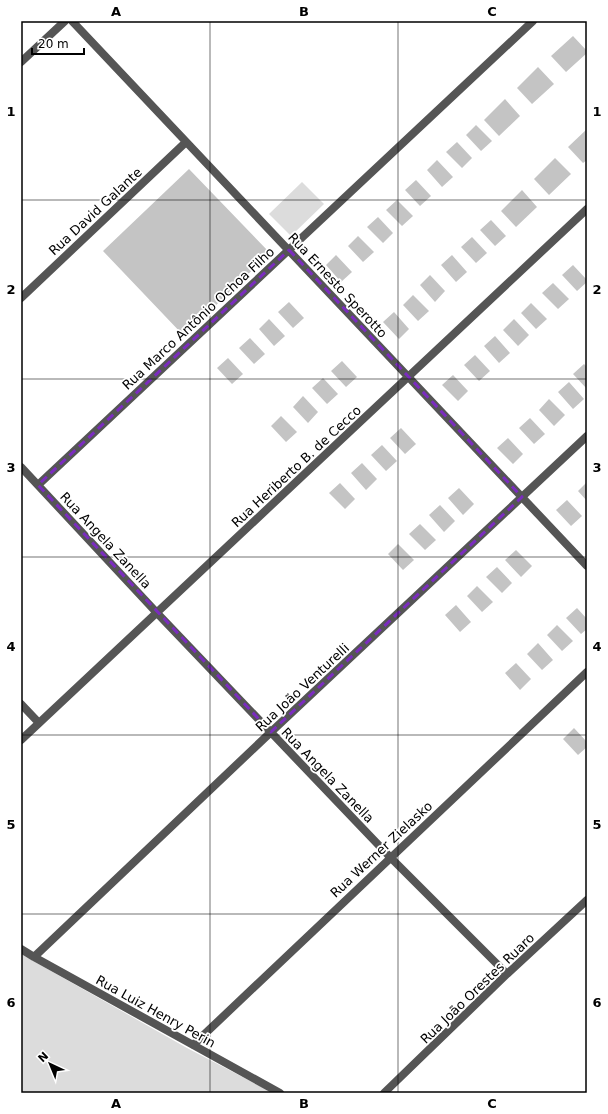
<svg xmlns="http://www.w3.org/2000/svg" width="608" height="1114" font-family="'DejaVu Sans',sans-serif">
<rect width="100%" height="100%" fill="#fff"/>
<path fill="#dcdcdc" d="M302 182 324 204 291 236 269 214Z
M21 954 187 1048 273 1093H21Z"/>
<path fill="#c4c4c4" d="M573 36 587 51V53L566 72 551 56Z
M538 67 554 84 532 104 517 88Z
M505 99 520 116 499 136 484 120Z
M476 125 492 141 481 151 466 135Z
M587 129V160L583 163 568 147Z
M457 142 472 158 462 168 446 152Z
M555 158 571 174 549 195 534 179Z
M437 160 453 177 442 187 427 170Z
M189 169 270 253 184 336 103 251Z
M416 180 431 196 420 206 405 190Z
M522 190 537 207 516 227 501 211Z
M397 200 413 216 402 226 386 210Z
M378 217 393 233 383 243 367 227Z
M491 220 506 236 495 246 480 230Z
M358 236 374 252 363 262 348 246Z
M472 237 487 253 476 263 461 247Z
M336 255 352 272 341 282 326 265Z
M452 255 467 272 456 282 441 265Z
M573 265 587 280V282L577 291 562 275Z
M430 275 445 291 435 302 420 285Z
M553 283 569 299 558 309 542 293Z
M413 295 429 311 418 321 403 305Z
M289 302 304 318 293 328 278 312Z
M531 303 547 319 536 329 521 313Z
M394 312 409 329 399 339 383 322Z
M269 319 285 336 274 346 259 329Z
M514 319 529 335 518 346 503 330Z
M495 336 510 353 499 363 484 346Z
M250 338 265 354 254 364 239 348Z
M475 355 490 371 479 381 464 365Z
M228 358 243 374 232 384 217 368Z
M342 361 357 377 346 387 331 371Z
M584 364 587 367V389L573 374Z
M453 375 468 391 458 401 442 385Z
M323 378 338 394 327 404 312 388Z
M569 382 584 399 573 409 558 392Z
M303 396 318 412 308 423 293 407Z
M549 399 565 415 554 426 539 410Z
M281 416 297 432 286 442 271 426Z
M530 418 545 434 534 444 519 428Z
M401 428 416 444 405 454 390 438Z
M508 438 523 454 513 464 497 448Z
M382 445 397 461 386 471 371 455Z
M362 463 377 479 366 490 351 473Z
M587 482V501L578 491Z
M340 483 355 499 345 509 329 493Z
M459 488 474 504 463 515 448 498Z
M567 500 582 516 571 526 556 510Z
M440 505 455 521 444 532 429 515Z
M420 524 436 540 425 550 409 534Z
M398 544 414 560 403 570 388 554Z
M516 550 532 566 521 577 505 560Z
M497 567 512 583 502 593 486 577Z
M477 586 493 602 482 612 467 596Z
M456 605 471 622 460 632 445 615Z
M577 608 587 619V629L581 634 566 618Z
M557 625 573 641 562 651 547 635Z
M538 643 553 660 542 670 527 654Z
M516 663 531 679 520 690 505 673Z
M574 728 587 742V747L578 755 563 739Z"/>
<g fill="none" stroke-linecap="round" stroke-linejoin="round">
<path stroke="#555" stroke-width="8" d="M72 21 587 566
M21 62 65 21
M21 298 186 142
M21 467 157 613 390 857 507 974
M38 485 533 21
M21 704 39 723
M21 740 587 209
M21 949 34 957 280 1093
M34 957 271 732 587 436
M193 1045 587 672
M384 1093 507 974 587 900"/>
</g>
<path fill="none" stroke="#7b2cbf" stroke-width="3" stroke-dasharray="8 5" stroke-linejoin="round" d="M289 250 522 497 271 732 38 485Z"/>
<path fill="none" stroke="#000" stroke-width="1" stroke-opacity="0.55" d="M210 21V1093M398 21V1093M21 200H587M21 379H587M21 557H587M21 735H587M21 914H587"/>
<g text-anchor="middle" stroke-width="3.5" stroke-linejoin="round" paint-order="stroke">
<g font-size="13" fill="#000" stroke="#fff">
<text transform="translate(95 211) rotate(-43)" y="5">Rua David Galante</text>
<text transform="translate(338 285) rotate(47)" y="5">Rua Ernesto Sperotto</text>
<text transform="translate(198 318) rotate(-43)" y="5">Rua Marco Antônio Ochoa Filho</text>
<text transform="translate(296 466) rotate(-43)" y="5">Rua Heriberto B. de Cecco</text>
<text transform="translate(106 540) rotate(47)" y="5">Rua Angela Zanella</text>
<text transform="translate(302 687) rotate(-43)" y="5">Rua João Venturelli</text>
<text transform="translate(328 775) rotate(46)" y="5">Rua Angela Zanella</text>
<text transform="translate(381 849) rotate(-43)" y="5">Rua Werner Zielasko</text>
<text transform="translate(477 988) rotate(-44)" y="5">Rua João Orestes Ruaro</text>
<text transform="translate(156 1011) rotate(29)" y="5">Rua Luiz Henry Perin</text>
</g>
</g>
<rect width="608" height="1114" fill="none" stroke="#ffffff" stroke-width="44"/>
<g transform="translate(50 1064) rotate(316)" stroke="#ffffff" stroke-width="3" paint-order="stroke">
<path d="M0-3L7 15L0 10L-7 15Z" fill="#000000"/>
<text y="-6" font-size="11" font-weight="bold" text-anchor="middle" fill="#000000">N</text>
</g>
<path d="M32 48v6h52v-6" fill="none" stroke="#000000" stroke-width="2"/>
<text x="38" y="48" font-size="12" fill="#000000" stroke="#ffffff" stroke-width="3" paint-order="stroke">20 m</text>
<rect x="22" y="22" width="564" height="1070" fill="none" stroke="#000" stroke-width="1.5"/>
<g font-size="13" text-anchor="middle" font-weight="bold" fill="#000">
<text x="116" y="16">A</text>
<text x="304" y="16">B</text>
<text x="492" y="16">C</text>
<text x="11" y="116">1</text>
<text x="597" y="116">1</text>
<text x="11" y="294">2</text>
<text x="597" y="294">2</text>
<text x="11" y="472">3</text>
<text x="597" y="472">3</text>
<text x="11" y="651">4</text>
<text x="597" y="651">4</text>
<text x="11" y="829">5</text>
<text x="597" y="829">5</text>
<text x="11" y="1007">6</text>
<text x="597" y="1007">6</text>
<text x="116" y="1108">A</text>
<text x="304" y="1108">B</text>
<text x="492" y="1108">C</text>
</g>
</svg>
